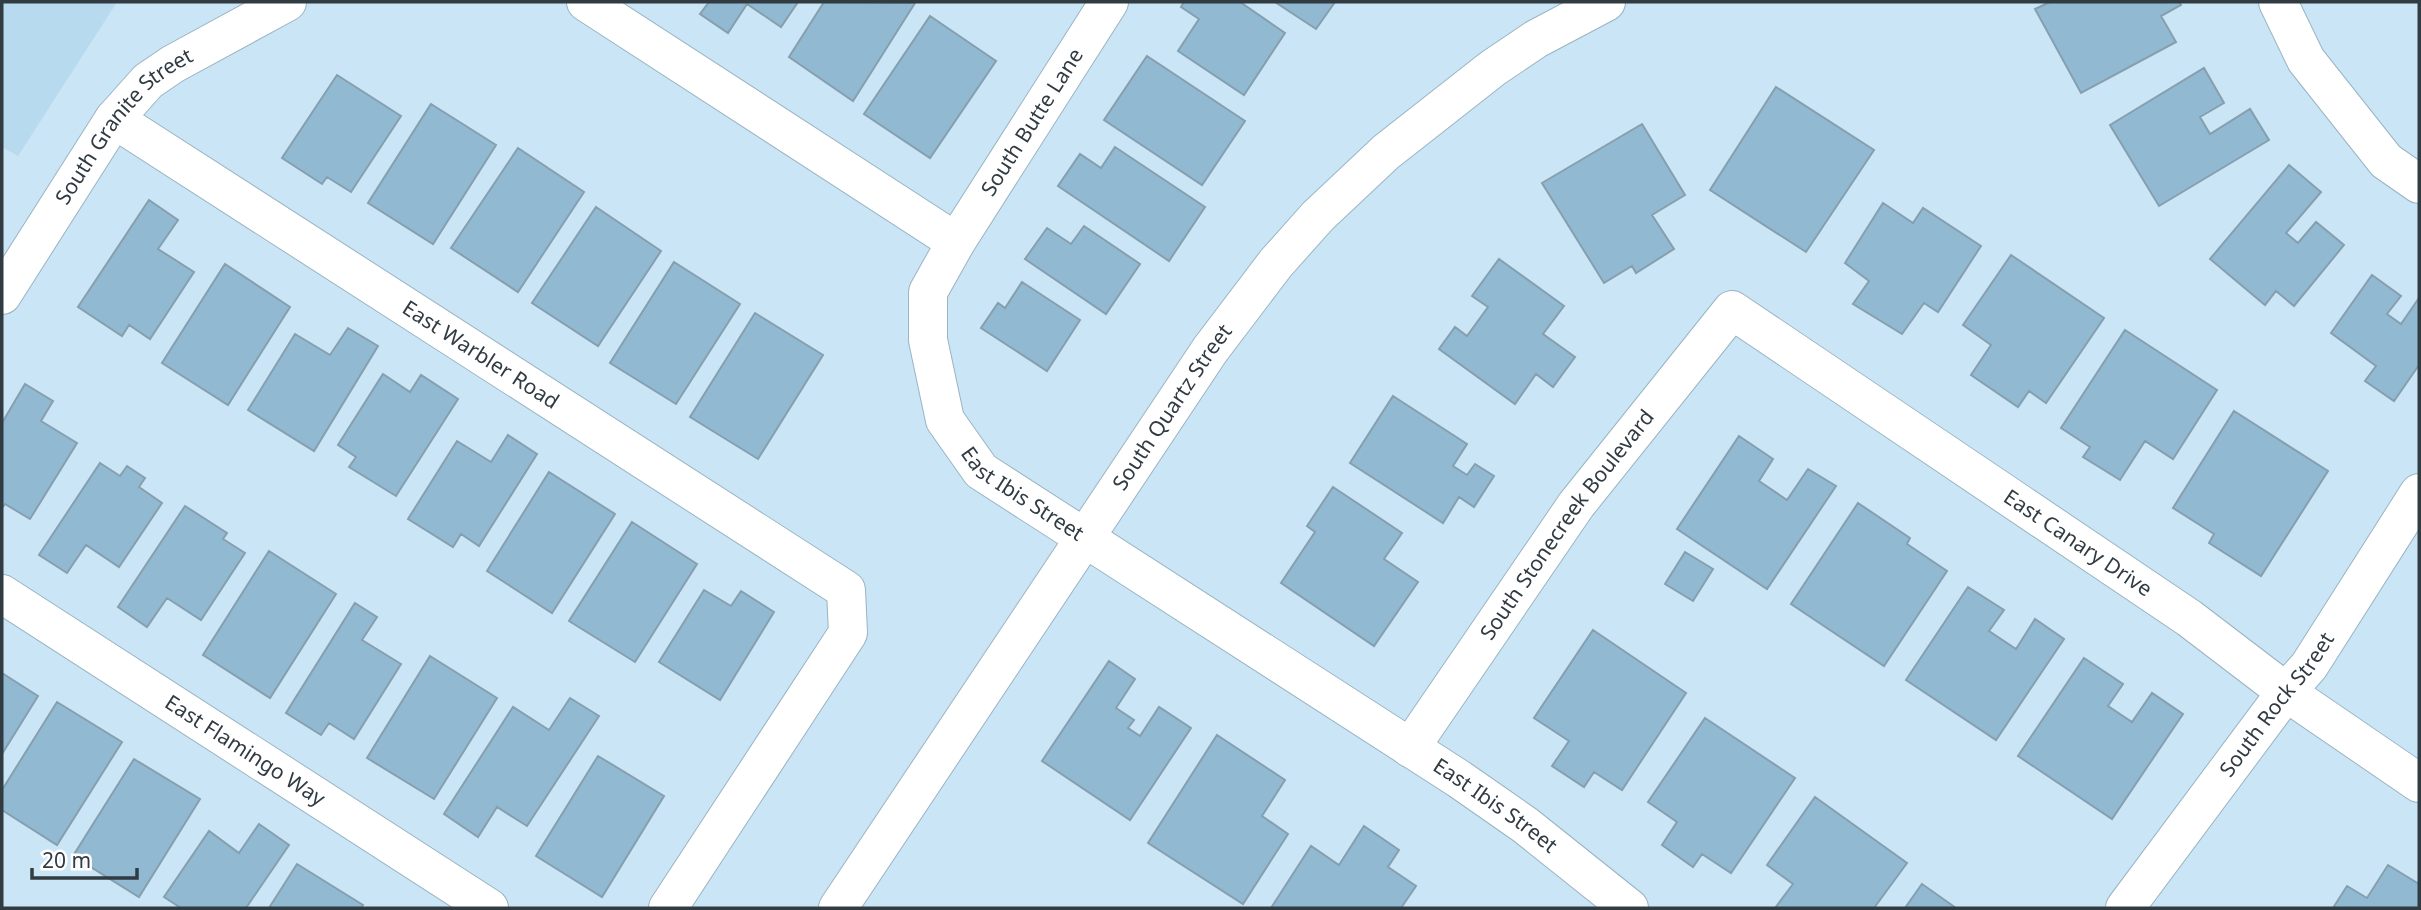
<svg xmlns="http://www.w3.org/2000/svg" width="2421" height="910" font-family="'Noto Sans',sans-serif">
<rect width="100%" height="100%" fill="#cae5f5"/>
<path fill="#b8daee" d="M2 2H117L18 156 4 148 2 150Z"/>
<path fill="#91bad2" stroke="#869fae" stroke-width="2" d="M709 2H798L781 27 747 4 728 33 700 14Z
M824 2 915 3 853 101 789 57Z
M1184 2H1240L1285 33 1244 95 1178 51 1199 19 1181 7Z
M1275 2H1335L1316 29Z
M2050 2H2179L2181 5 2161 16 2176 42 2081 93 2035 9Z
M930 16 996 61 930 158 864 114Z
M1147 56 1245 121 1202 185 1104 120Z
M2204 68 2224 103 2200 117 2210 134 2250 109 2269 140 2159 206 2110 125Z
M337 75 401 116 351 192 327 177 322 184 282 158Z
M1776 87 1874 150 1806 252 1710 190Z
M431 104 496 145 433 244 368 203Z
M1642 124 1685 195 1652 215 1674 249 1636 273 1632 266 1604 283 1542 183Z
M1115 147 1205 207 1169 261 1058 186 1080 154 1101 168Z
M518 148 584 192 518 292 451 248Z
M2289 165 2321 192 2286 233 2298 243 2316 222 2344 245 2294 306 2276 291 2265 305 2210 259Z
M149 200 178 220 158 249 194 272 150 339 129 325 122 336 78 307Z
M1883 203 1913 223 1923 208 1981 246 1938 312 1924 303 1902 334 1853 304 1869 281 1845 263Z
M596 207 661 251 598 346 532 303Z
M1084 226 1140 264 1106 314 1025 259 1047 228 1071 244Z
M2011 255 2104 318 2046 403 2029 391 2018 407 1971 375 1991 345 1963 325Z
M1499 259 1564 306 1543 334 1575 357 1553 387 1536 374 1515 404 1439 349 1455 327 1467 336 1488 307 1472 296Z
M674 262 740 304 676 404 610 363Z
M225 264 290 307 228 405 162 363Z
M2372 275 2401 296 2387 314 2401 324 2419 298V365L2394 401 2365 381 2376 366 2331 333Z
M1022 282 1080 320 1047 371 981 328 998 303 1005 308Z
M755 313 823 355 758 459 690 417Z
M348 328 378 346 314 451 248 410 295 334 330 355Z
M2125 330 2217 390 2173 459 2145 441 2120 480 2083 457 2090 447 2061 428Z
M383 374 410 392 421 375 458 399 396 496 349 467 356 457 338 445Z
M25 384 53 401 41 421 77 443 30 519 5 504 2 508V423Z
M1393 396 1467 444 1453 466 1467 475 1475 464 1494 476 1474 507 1459 497 1443 523 1350 463Z
M2234 411 2328 471 2261 576 2209 543 2214 534 2173 508Z
M508 435 537 454 479 546 461 534 453 547 408 519 457 441 491 462Z
M1739 436 1773 459 1759 481 1787 500 1808 469 1836 486 1767 589 1677 529Z
M100 463 120 476 127 466 145 478 139 487 162 503 119 567 86 545 67 573 39 555Z
M549 472 615 514 552 613 487 571Z
M1333 487 1402 533 1384 559 1418 582 1374 646 1281 583 1315 532 1307 526Z
M1858 503 1910 538 1907 544 1947 571 1884 666 1791 604Z
M185 506 227 533 223 539 245 553 201 620 167 598 147 627 118 607Z
M632 522 697 564 635 662 569 621Z
M269 551 336 594 270 698 203 655Z
M1685 552 1713 569 1693 601 1665 584Z
M1968 587 2004 610 1989 631 2016 649 2035 619 2064 639 1996 740 1906 680Z
M704 590 731 606 741 591 774 612 720 700 659 662Z
M355 603 377 617 362 640 401 664 354 739 329 723 321 735 286 713Z
M1593 630 1686 693 1622 790 1594 772 1584 787 1552 766 1569 741 1534 718Z
M430 656 497 698 434 799 367 758Z
M2084 658 2123 684 2108 706 2132 722 2152 693 2183 714 2112 819 2018 756Z
M1109 661 1135 679 1116 708 1134 720 1128 728 1140 736 1159 707 1191 728 1130 820 1042 761Z
M2 673 38 696 2 754Z
M570 698 599 716 527 826 497 807 478 837 444 814 513 707 549 730Z
M57 702 122 742 57 845 2 810V790Z
M1705 718 1795 778 1731 873 1702 854 1693 867 1662 845 1677 822 1648 802Z
M1217 735 1285 780 1262 816 1288 834 1243 904 1148 843Z
M598 756 664 796 602 897 536 856Z
M134 759 200 799 139 897 73 856Z
M1815 797 1907 863 1874 908H1775L1793 884 1767 865Z
M259 824 289 845 246 908H181L164 897 209 831 239 853Z
M1364 826 1399 850 1388 867 1416 886 1401 908H1271L1311 846 1339 865Z
M297 864 363 905 361 908H269Z
M2388 865 2419 884V908H2333L2347 886 2367 898Z
M1922 884 1956 908H1905Z"/>
<g fill="none" stroke-linecap="round" stroke-linejoin="round">
<g stroke="#9ab4c2" stroke-width="40">
<g id="minor">
<path id="s1" d="M586 2 956 242 928 292V340L945 420 981 471 1459 779 1525 825 1629 908"/>
<path d="M2278 2 2306 60 2386 161 2419 184"/>
<path id="s2" d="M114 119 846 590 848 633 668 908"/>
<path id="s3" d="M956 242 1109 2"/>
<path id="s4" d="M2 295 114 119 148 81 173 64 287 2"/>
<path id="s5" d="M2 594 489 908"/>
<path id="s6" d="M1410 748 1576 505 1732 310 2189 618 2286 692 2419 783"/>
<path id="s7" d="M838 908 1210 350 1276 263 1318 216 1386 152 1493 68 1536 39 1606 2"/>
<path id="s8" d="M2125 908 2286 692 2309 666 2419 493"/>
</g>
</g>
<use href="#minor" stroke="#fff" stroke-width="38"/>
</g>
<g text-anchor="middle" stroke-width="5" stroke-linejoin="round" paint-order="stroke">
<g font-size="21" fill="#313b42" stroke="#fff">
<text dy="7" stroke="none"><textPath href="#s3" startOffset="142">South Butte Lane</textPath></text>
<text dy="7" stroke="none"><textPath href="#s4" startOffset="210">South Granite Street</textPath></text>
<text dy="7" stroke="none"><textPath href="#s2" startOffset="436">East Warbler Road</textPath></text>
<text dy="7" stroke="none"><textPath href="#s7" startOffset="602">South Quartz Street</textPath></text>
<text dy="7" stroke="none"><textPath href="#s1" startOffset="737">East Ibis Street</textPath></text>
<text dy="7" stroke="none"><textPath href="#s6" startOffset="273">South Stonecreek Boulevard</textPath></text>
<text dy="7" stroke="none"><textPath href="#s6" startOffset="961">East Canary Drive</textPath></text>
<text dy="7" stroke="none"><textPath href="#s8" startOffset="254">South Rock Street</textPath></text>
<text dy="7" stroke="none"><textPath href="#s5" startOffset="289">East Flamingo Way</textPath></text>
<text dy="7" stroke="none"><textPath href="#s1" startOffset="1304">East Ibis Street</textPath></text>
</g>
</g>
<rect width="2421" height="910" fill="none" stroke="#313b42" stroke-width="7"/>
<path d="M32 868v10h105v-10" fill="none" stroke="#313b42" stroke-width="3.5"/>
<text x="42" y="868" font-size="21" fill="#313b42" stroke="#ffffff" stroke-width="5" paint-order="stroke">20 m</text>
</svg>
